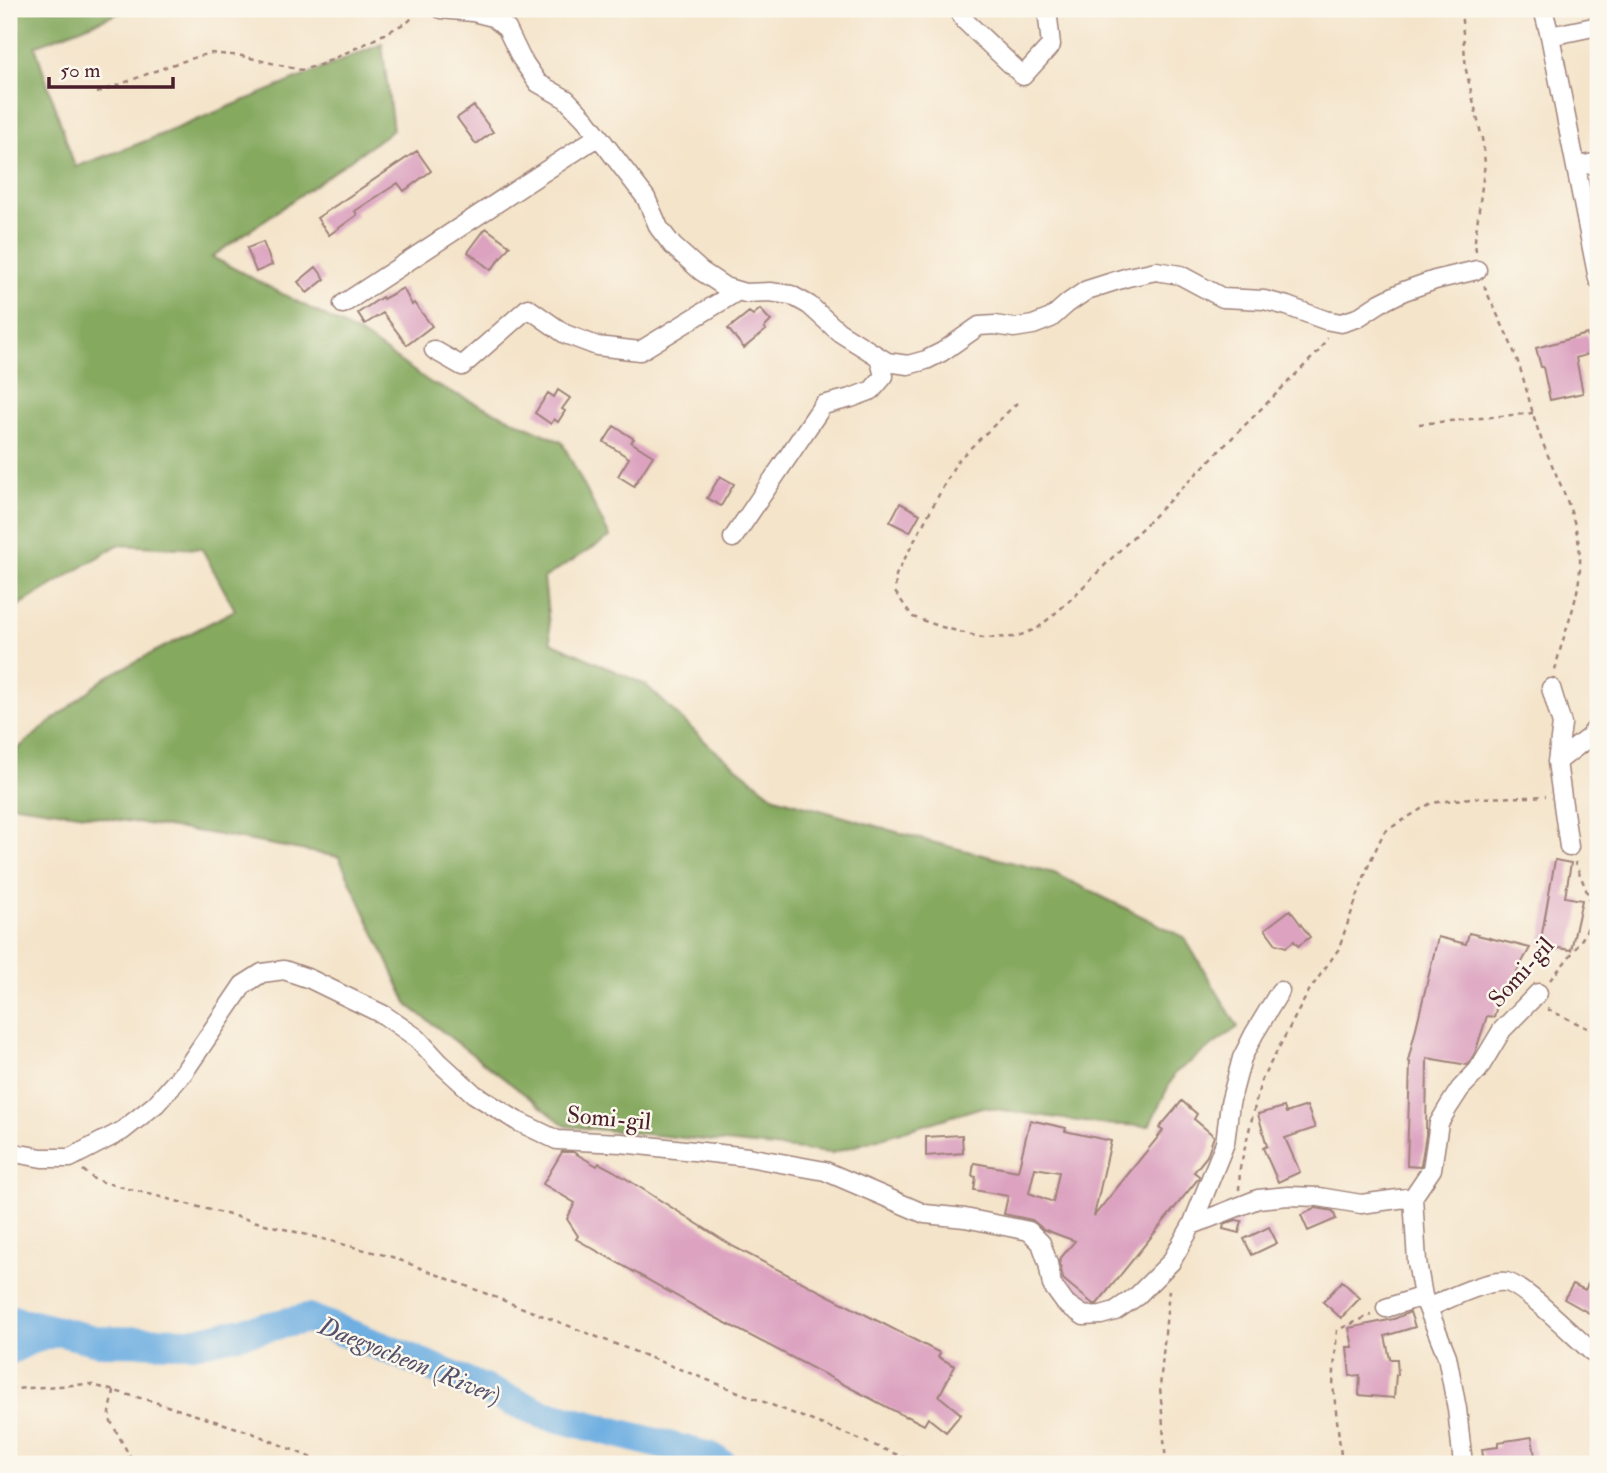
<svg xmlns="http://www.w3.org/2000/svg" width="1607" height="1473" font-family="'IM FELL Double Pica',serif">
<rect width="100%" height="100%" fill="#fbf7ec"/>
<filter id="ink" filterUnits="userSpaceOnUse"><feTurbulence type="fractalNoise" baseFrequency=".0143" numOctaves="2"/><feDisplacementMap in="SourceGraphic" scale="14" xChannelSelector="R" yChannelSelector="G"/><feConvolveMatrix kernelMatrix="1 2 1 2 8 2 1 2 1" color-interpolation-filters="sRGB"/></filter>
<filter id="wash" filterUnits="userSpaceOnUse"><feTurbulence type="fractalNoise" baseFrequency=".00686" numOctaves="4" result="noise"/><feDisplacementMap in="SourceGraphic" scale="28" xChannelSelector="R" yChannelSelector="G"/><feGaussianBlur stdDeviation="1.57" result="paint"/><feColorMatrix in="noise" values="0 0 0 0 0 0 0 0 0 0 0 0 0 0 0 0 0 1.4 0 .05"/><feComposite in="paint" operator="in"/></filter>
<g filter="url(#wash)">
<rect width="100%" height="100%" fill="#f4e4ca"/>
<path fill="#85a95e" stroke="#686444" stroke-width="2" d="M9 9H129L35 46 75 167 138 144 382 44 393 130 212 257 365 337 431 383 562 442 610 537 544 578 551 642 646 685 711 747 775 797 928 841 1054 873 1184 937 1238 1027 1175 1073 1149 1126 1099 1124 982 1107 832 1153 566 1126 408 1005 339 857 208 833 9 804 10 755 106 677 235 610 202 549 118 545 18 606 9 613Z"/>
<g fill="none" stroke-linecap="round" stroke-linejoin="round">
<path stroke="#6daee1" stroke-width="30" d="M9 1319 98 1341 197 1342 308 1318 393 1351 543 1414 711 1457 722 1464
M9 1350 27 1341 58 1331"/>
</g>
<g id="blocks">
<path fill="#dca2c0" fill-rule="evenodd" d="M474 106 493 132 476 144 457 118Z
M417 151 431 171 404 191 398 183 355 211 357 215 329 235 317 218Z
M486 228 510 246 491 270 468 252Z
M263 242 272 265 256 272 247 248Z
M316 267 325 279 307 293 298 282Z
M403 288 412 305 414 303 432 326 407 345 383 313 365 324 358 313 382 297 383 299Z
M760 309 771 321 764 328 766 330 744 348 728 329 749 312 753 315Z
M1587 334 1592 353 1576 358 1583 393 1550 400 1543 367H1541L1536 348Z
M558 390 570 398 562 409 565 411 558 422 554 419 551 424 535 413 548 393 554 397Z
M614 426 634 439 631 442 653 456 634 486 618 476 629 458 604 442Z
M720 476 734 484 721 506 707 498Z
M900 503 920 514 910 532 890 522Z
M1555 860 1571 863 1565 897 1582 900 1571 950 1540 945Z
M1290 910 1310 937 1298 946 1294 941 1286 947 1276 944 1265 929Z
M1469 933 1530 948 1505 992 1501 990 1494 1017 1487 1016 1475 1053 1469 1063 1467 1065 1427 1058 1426 1135 1421 1165 1420 1167 1407 1166 1410 1062 1408 1061 1438 937 1466 944Z
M1182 1101 1197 1114 1194 1119 1214 1136 1207 1156 1194 1172 1199 1176 1198 1179 1097 1304H1093L1063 1279 1059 1260 1075 1241 1043 1229 1032 1220 1004 1214 1008 1196 974 1190 976 1177 972 1176 974 1163 1018 1171 1030 1120 1066 1128 1065 1131 1111 1141 1094 1216 1163 1131 1159 1128ZM1035 1168 1059 1172 1053 1202 1029 1193Z
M1307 1106 1315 1128 1285 1138 1300 1172 1278 1182 1263 1148 1267 1146 1258 1114 1284 1107 1286 1113Z
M962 1135 963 1153 926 1156V1137Z
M562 1152H573L597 1166 599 1163 614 1171 734 1247 940 1353 938 1357 955 1366 939 1396 961 1414 946 1432 928 1418 924 1425 907 1416 906 1417 703 1311 576 1239 578 1236 567 1219 575 1203 543 1184Z
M1316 1208 1333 1211 1336 1219 1308 1231 1301 1215Z
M1236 1220 1242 1221 1239 1233 1223 1229 1224 1224Z
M1269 1227 1277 1243 1252 1255 1244 1239Z
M1342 1281 1360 1298 1341 1318 1323 1302Z
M1573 1284 1585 1290 1588 1284 1598 1290V1318L1564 1299Z
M1410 1312 1415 1327 1385 1336 1390 1359H1397L1398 1375H1396L1394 1398 1359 1395 1360 1375 1350 1376 1347 1347H1353L1349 1328 1394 1319Z
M1532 1437 1536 1463 1484 1464 1482 1449 1498 1447V1442Z"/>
</g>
</g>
<g filter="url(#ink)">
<use href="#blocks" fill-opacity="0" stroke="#9f827a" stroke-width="2"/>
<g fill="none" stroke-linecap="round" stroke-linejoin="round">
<g stroke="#9f827a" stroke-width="21">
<path id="street" d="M441 9 473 12 493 17 507 29 521 58 538 83 566 99 586 120 646 198 659 228 673 246 701 271 725 287 745 293 770 292 791 295 809 305 839 332 887 362 908 365 926 360 942 352 979 326 995 325 1014 328 1033 325 1051 318 1068 303 1087 290 1128 277 1156 271 1180 275 1223 298 1264 300 1287 306 1325 320 1341 323 1357 318 1380 303 1404 291 1435 280 1477 270
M957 9 965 21 1023 76 1051 45 1047 9
M1543 9 1550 36 1598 279
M1550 36 1598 26
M1576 167 1598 162
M343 304 597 137
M434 350 462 366 528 308 565 334 597 346 640 351 738 291
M733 538 823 405 851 398 872 390 884 376 879 357
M1551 688 1562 724 1557 762 1569 847
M1557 762 1589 737 1598 726
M9 1152 42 1158H70L122 1131 156 1104 184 1072 243 985 262 973 284 970 310 979 384 1015 417 1038 440 1063 474 1094 517 1121 557 1140 621 1143 748 1157 825 1171 925 1214 965 1218 1029 1231 1041 1243 1048 1263 1052 1285 1065 1303 1084 1316 1101 1315 1115 1311 1137 1296 1171 1262 1192 1225 1258 1199 1288 1196 1319 1197 1361 1204 1413 1197
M1192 1225 1225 1143 1230 1103 1242 1058 1254 1034 1280 991
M1386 1308 1423 1296
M1428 1308C1445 1300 1488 1279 1506 1282 1524 1285 1575 1337 1591 1351
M1463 1464 1457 1409 1447 1356 1423 1296 1417 1262 1413 1197 1432 1169 1439 1123 1449 1106 1460 1089 1478 1070 1502 1030 1538 993"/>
</g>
<path stroke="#9f827a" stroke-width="2.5" stroke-dasharray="5 5" stroke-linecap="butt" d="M1461 9 1466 70 1482 138 1485 163 1475 240 1476 253
M97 93 171 65 210 53 242 56 301 70 320 65 369 42 409 21 419 9
M1484 286C1494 309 1506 331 1515 354 1526 382 1531 413 1542 441 1558 482 1582 522 1580 568 1578 606 1562 635 1555 671
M1017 403 957 461 896 575 895 592 913 617 942 627 983 638 1016 637 1038 628 1066 604 1320 350 1327 337
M1419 424 1533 413
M1550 980C1563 964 1589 937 1591 915 1593 900 1580 877 1575 862
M1547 1009 1598 1033
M83 1170 95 1180 392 1257 859 1439 920 1464
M1239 1190 1240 1168 1261 1081 1309 991 1338 950 1369 864 1384 832 1431 803 1470 798 1529 797 1546 796
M9 1387 14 1389 89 1384 151 1401 250 1432 326 1464
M114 1391 109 1418 134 1464
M1166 1464 1160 1387 1169 1290
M1342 1464 1333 1385 1337 1330 1371 1315"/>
<use href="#street" stroke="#fff" stroke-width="18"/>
</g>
</g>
<g text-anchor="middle" stroke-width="5" stroke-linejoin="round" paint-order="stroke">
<g font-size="24" fill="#4a1f2b" stroke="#fbf7ec">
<text transform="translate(1521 972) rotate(-48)" y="8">Somi-gil</text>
<text transform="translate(609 1118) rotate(5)" y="8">Somi-gil</text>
</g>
<g font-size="26" font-style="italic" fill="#56516b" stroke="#fbf7ec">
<text transform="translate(410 1360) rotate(22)" y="9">Daegyocheon (River)</text>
</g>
</g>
<rect width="1607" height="1473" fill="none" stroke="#fbf7ec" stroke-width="35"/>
<path d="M49 77v10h124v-10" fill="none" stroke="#4a1f2b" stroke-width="3.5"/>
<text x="60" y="77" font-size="21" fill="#4a1f2b" stroke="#fbf7ec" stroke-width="5" paint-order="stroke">50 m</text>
</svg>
